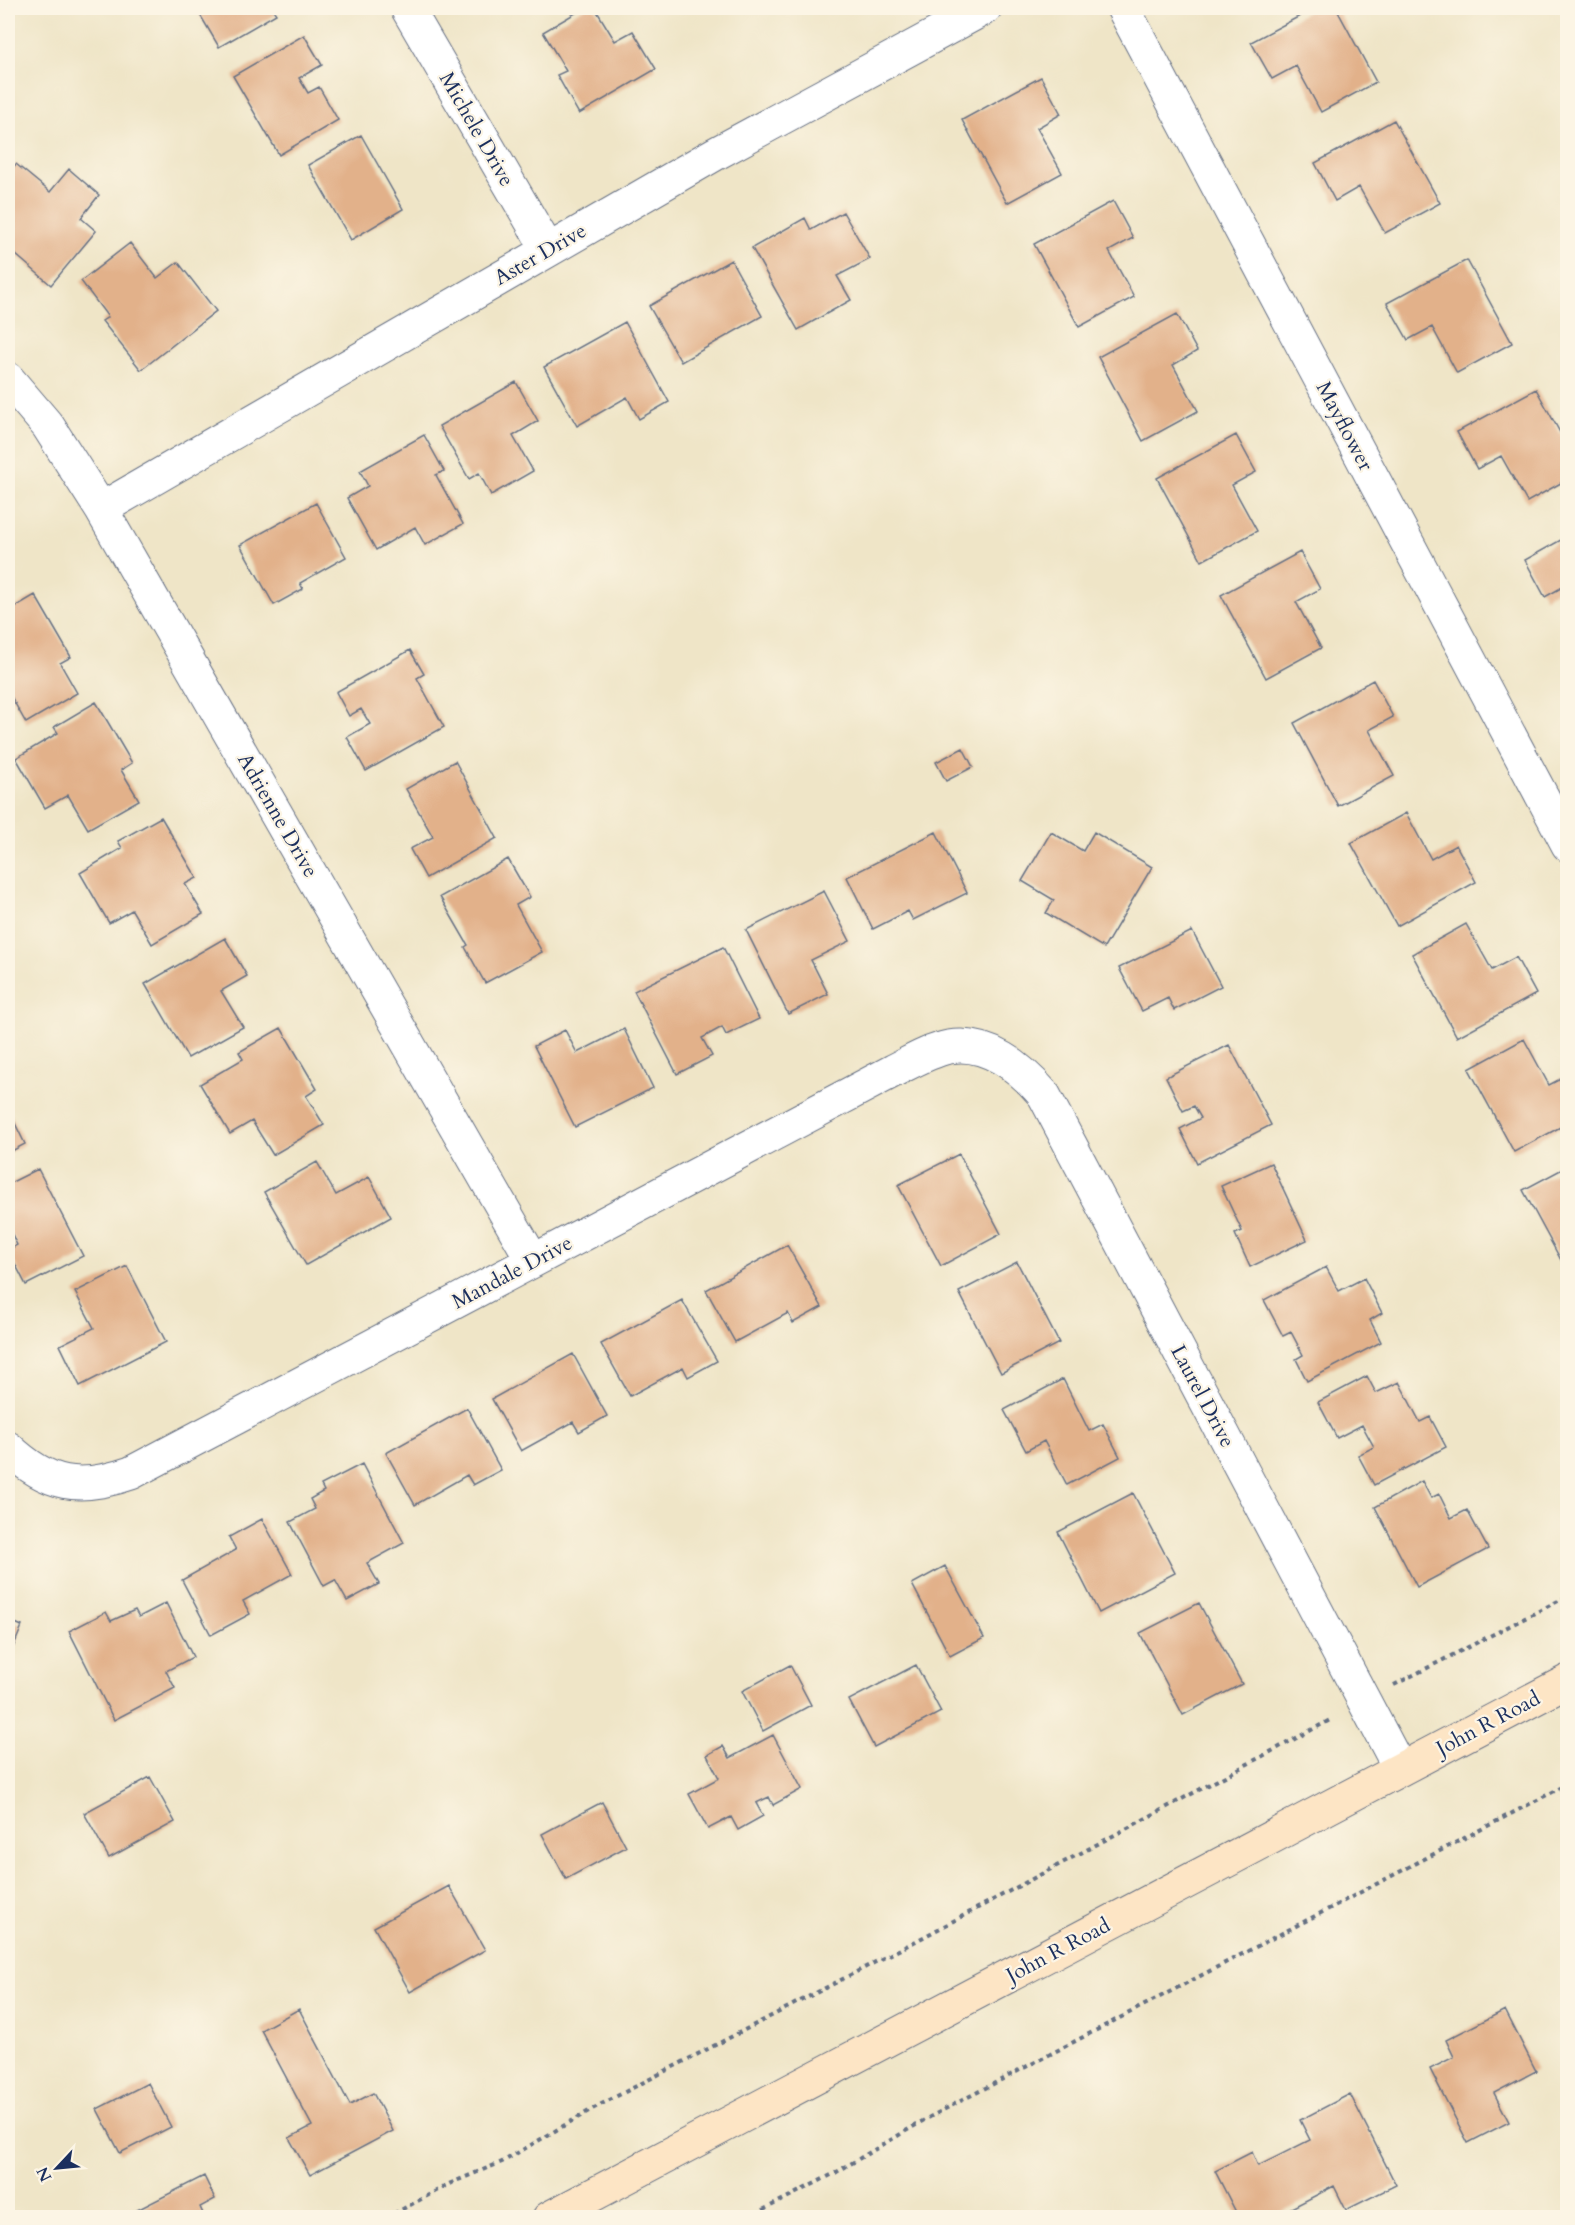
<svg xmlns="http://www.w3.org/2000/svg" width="1575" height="2225" font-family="Cardo,serif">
<rect width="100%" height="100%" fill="#fcf5e5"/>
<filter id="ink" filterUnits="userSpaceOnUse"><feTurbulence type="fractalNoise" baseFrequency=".0167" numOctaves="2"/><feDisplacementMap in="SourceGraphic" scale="12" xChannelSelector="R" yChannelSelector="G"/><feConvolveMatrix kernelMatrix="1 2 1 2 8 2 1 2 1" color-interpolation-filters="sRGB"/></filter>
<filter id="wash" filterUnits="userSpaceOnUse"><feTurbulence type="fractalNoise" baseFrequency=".008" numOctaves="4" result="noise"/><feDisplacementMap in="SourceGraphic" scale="24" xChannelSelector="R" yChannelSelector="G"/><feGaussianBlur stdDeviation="1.35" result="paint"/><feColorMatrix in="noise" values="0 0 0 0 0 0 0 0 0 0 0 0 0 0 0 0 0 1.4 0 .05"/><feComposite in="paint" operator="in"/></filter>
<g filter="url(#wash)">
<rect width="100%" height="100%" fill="#efe5c7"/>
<g id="blocks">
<path fill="#e2b18a" d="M196 8H272L276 14 219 47Z
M584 8H595L615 41 633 31 656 69 579 114 557 75 566 71 543 32Z
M1315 8H1336L1376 82 1321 112 1296 66 1272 79 1251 42Z
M304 35 322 65 299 78 308 93 319 87 338 120 279 155 233 76Z
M1041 77 1061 114 1037 128 1062 173 1007 203 962 120Z
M1394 120 1440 203 1385 233 1359 187 1335 201 1315 163Z
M361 135 403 209 351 240 308 165Z
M16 164 50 192 69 169 99 195 81 218 96 231 51 285 8 248V232L12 227 8 223V173Z
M1113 201 1133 238 1109 251 1134 297 1079 327 1034 244Z
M843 212 870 259 837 276 851 300 798 330 752 248 805 218 811 230Z
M130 243 157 278 178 262 216 311 141 370 102 321 108 317 81 281Z
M731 260 762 316 681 362 649 306Z
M1467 260 1512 343 1457 373 1432 327 1408 340 1387 303Z
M1177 314 1197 351 1173 365 1198 411 1143 441 1098 357Z
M625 322 669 402 639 419 627 397 577 426 544 367Z
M516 382 538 421 513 436 533 471 491 495 479 473 469 479 439 426Z
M1536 389 1568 447V479L1527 502 1501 456 1477 469 1457 432Z
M424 435 444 471 436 475 463 524 425 545 415 527 376 550 347 498 368 486 360 471Z
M1236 435 1256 472 1232 485 1257 531 1202 561 1157 478Z
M316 503 346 557 300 583 303 589 274 605 240 545Z
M1568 536V584L1545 597 1525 560Z
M1300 552 1320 589 1296 602 1321 648 1266 678 1221 595Z
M35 595 71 657 60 663 77 693 26 723 8 691V611Z
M410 650 424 674 417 678 444 727 366 771 347 737 370 724 361 709 349 716 336 692Z
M1373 680 1393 717 1369 730 1394 776 1338 806 1294 723Z
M96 702 132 763 121 770 139 800 88 829 68 795 45 808 16 758 58 733 54 727Z
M963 748 973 767 946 781 936 762Z
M455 761 497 838 426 878 410 849 433 837 406 789Z
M1406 813 1431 859 1456 845 1476 882 1397 926 1351 843Z
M161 817 197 878 185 884 203 914 152 944 132 910 109 923 80 873 122 848 118 841Z
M936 832 967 893 913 920 908 911 873 929 847 877Z
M1051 832 1083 851 1094 832 1152 867 1104 948 1046 913 1054 900 1022 881Z
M508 859 530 897 516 905 542 952 485 983 465 947 468 945 440 897Z
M824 891 850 941 811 960 828 994 788 1014 746 930Z
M1466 924 1492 970 1516 957 1536 994 1457 1037 1412 954Z
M1192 931 1221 986 1174 1010 1168 998 1142 1011 1119 968Z
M225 938 247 976 221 991 243 1027 188 1058 145 984Z
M723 947 759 1019 726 1035 722 1027 702 1038 712 1056 677 1074 634 991Z
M281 1028 317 1089 306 1096 324 1125 273 1155 252 1121 230 1134 200 1084 243 1059 239 1052Z
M624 1029 653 1088 575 1127 534 1046 565 1030 577 1053Z
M1524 1039 1549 1085 1568 1075V1123L1514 1152 1469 1069Z
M1229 1045 1271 1125 1197 1163 1180 1129 1201 1118 1194 1106 1183 1111 1166 1077Z
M8 1109 25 1144 8 1153Z
M959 1154 1001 1234 941 1266 898 1185Z
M317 1162 336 1195 369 1177 391 1217 306 1265 264 1192Z
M1271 1163 1307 1240 1250 1267 1235 1234 1242 1231 1221 1186Z
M1568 1166V1273L1523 1190Z
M38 1169 83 1256 26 1285 8 1250 17 1245 8 1226V1184Z
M787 1245 822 1307 793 1323 788 1313 735 1342 706 1290Z
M1017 1262 1059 1343 1001 1373 959 1292Z
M127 1266 166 1342 80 1386 60 1345 94 1328 75 1292Z
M1326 1267 1339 1291 1364 1278 1382 1313 1370 1320 1381 1342 1307 1381 1296 1359 1303 1355 1291 1332 1283 1336 1264 1300Z
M682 1300 717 1361 688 1377 683 1367 630 1396 601 1344Z
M573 1354 607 1416 579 1432 573 1422 521 1451 492 1399Z
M1367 1376 1376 1393 1399 1382 1420 1422 1430 1417 1446 1447 1374 1485 1358 1455 1374 1447 1362 1425 1337 1438 1318 1402Z
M1063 1379 1089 1431 1103 1424 1120 1457 1067 1485 1044 1441 1026 1451 1004 1410Z
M467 1408 501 1470 473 1485 467 1475 415 1505 386 1453Z
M362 1464 404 1543 367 1563 379 1584 347 1601 335 1580 324 1586 290 1522 315 1509 310 1499 324 1491 321 1485Z
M1422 1481 1431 1498 1439 1494 1451 1518 1467 1510 1488 1549 1417 1587 1375 1507Z
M1133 1493 1175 1573 1099 1613 1058 1532Z
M262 1519 292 1574 243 1601 250 1614 211 1635 182 1580 236 1550 229 1537Z
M945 1566 984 1638 950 1656 912 1584Z
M166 1603 193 1657 166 1671 175 1688 114 1720 69 1631 106 1612 111 1621 135 1610 139 1617Z
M1199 1603 1242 1684 1183 1715 1140 1633Z
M8 1620 22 1626 8 1660Z
M790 1665 811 1705 763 1731 742 1691Z
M916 1665 941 1712 874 1747 849 1700Z
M773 1735 802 1789 773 1805 769 1797 756 1803 763 1816 738 1830 731 1817 708 1829 689 1794 719 1778 707 1755 723 1746 730 1758Z
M150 1777 175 1822 109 1858 84 1813Z
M602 1802 626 1847 566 1879 542 1834Z
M449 1886 485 1950 410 1992 374 1927Z
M299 2009 350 2105 373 2093 393 2131 310 2175 289 2138 312 2126 261 2030Z
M1505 2010 1536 2071 1494 2093 1509 2122 1468 2143 1430 2069 1454 2057 1446 2040Z
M148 2083 171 2127 120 2153 97 2109Z
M1350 2094 1396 2185 1346 2210 1334 2186 1272 2218H1239L1215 2171 1252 2152 1258 2166 1310 2140 1300 2120Z
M204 2176 215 2199 200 2207 205 2218H141L137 2210Z"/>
</g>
</g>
<g filter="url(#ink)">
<use href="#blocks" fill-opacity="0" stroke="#656f83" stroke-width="1.5"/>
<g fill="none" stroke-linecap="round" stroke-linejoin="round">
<g stroke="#656f83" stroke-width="35">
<path id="street" d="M407 8 548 250
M1123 8 1568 845
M8 379 48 426 101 509 533 1261
M101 509 715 154 985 8
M8 1448C48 1486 79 1491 131 1473L893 1071C911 1062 929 1051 949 1047 987 1040 1021 1068 1044 1095L1400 1769"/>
</g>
<g stroke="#656f83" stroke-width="35">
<path id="secondary" d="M549 2218 1568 1681"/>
</g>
<path stroke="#656f83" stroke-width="4" stroke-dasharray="4.5 4.5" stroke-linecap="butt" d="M1394 1685 1568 1596
M386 2218 451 2183 502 2162 594 2108 914 1942 1332 1719
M747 2218 835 2173 926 2119 1568 1784"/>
<use href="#street" stroke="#fff" stroke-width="33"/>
<use href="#secondary" stroke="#fde5c5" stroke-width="33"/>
</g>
</g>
<g text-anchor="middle" stroke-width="4.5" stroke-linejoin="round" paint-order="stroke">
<g font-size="21" fill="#1b2f5e" stroke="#fcf5e5">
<text transform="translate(477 129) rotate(60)" y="7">Michele Drive</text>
<text transform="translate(540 254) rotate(-30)" y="7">Aster Drive</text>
<text transform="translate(1345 426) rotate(62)" y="7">Mayflower</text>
<text transform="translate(278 815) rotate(60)" y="7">Adrienne Drive</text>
<text transform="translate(512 1272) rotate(-28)" y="7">Mandale Drive</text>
<text transform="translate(1203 1396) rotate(62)" y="7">Laurel Drive</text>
<text transform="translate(1488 1723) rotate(-28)" y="7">John R Road</text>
<text transform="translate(1058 1950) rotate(-28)" y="7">John R Road</text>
</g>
</g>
<rect width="1575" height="2225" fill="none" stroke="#fcf5e5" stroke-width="30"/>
<g transform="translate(57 2168) rotate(244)" stroke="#fcf5e5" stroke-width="4.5" paint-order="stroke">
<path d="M0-4.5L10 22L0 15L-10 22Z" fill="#1b2f5e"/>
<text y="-9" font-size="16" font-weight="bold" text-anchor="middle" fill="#1b2f5e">N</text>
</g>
</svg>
